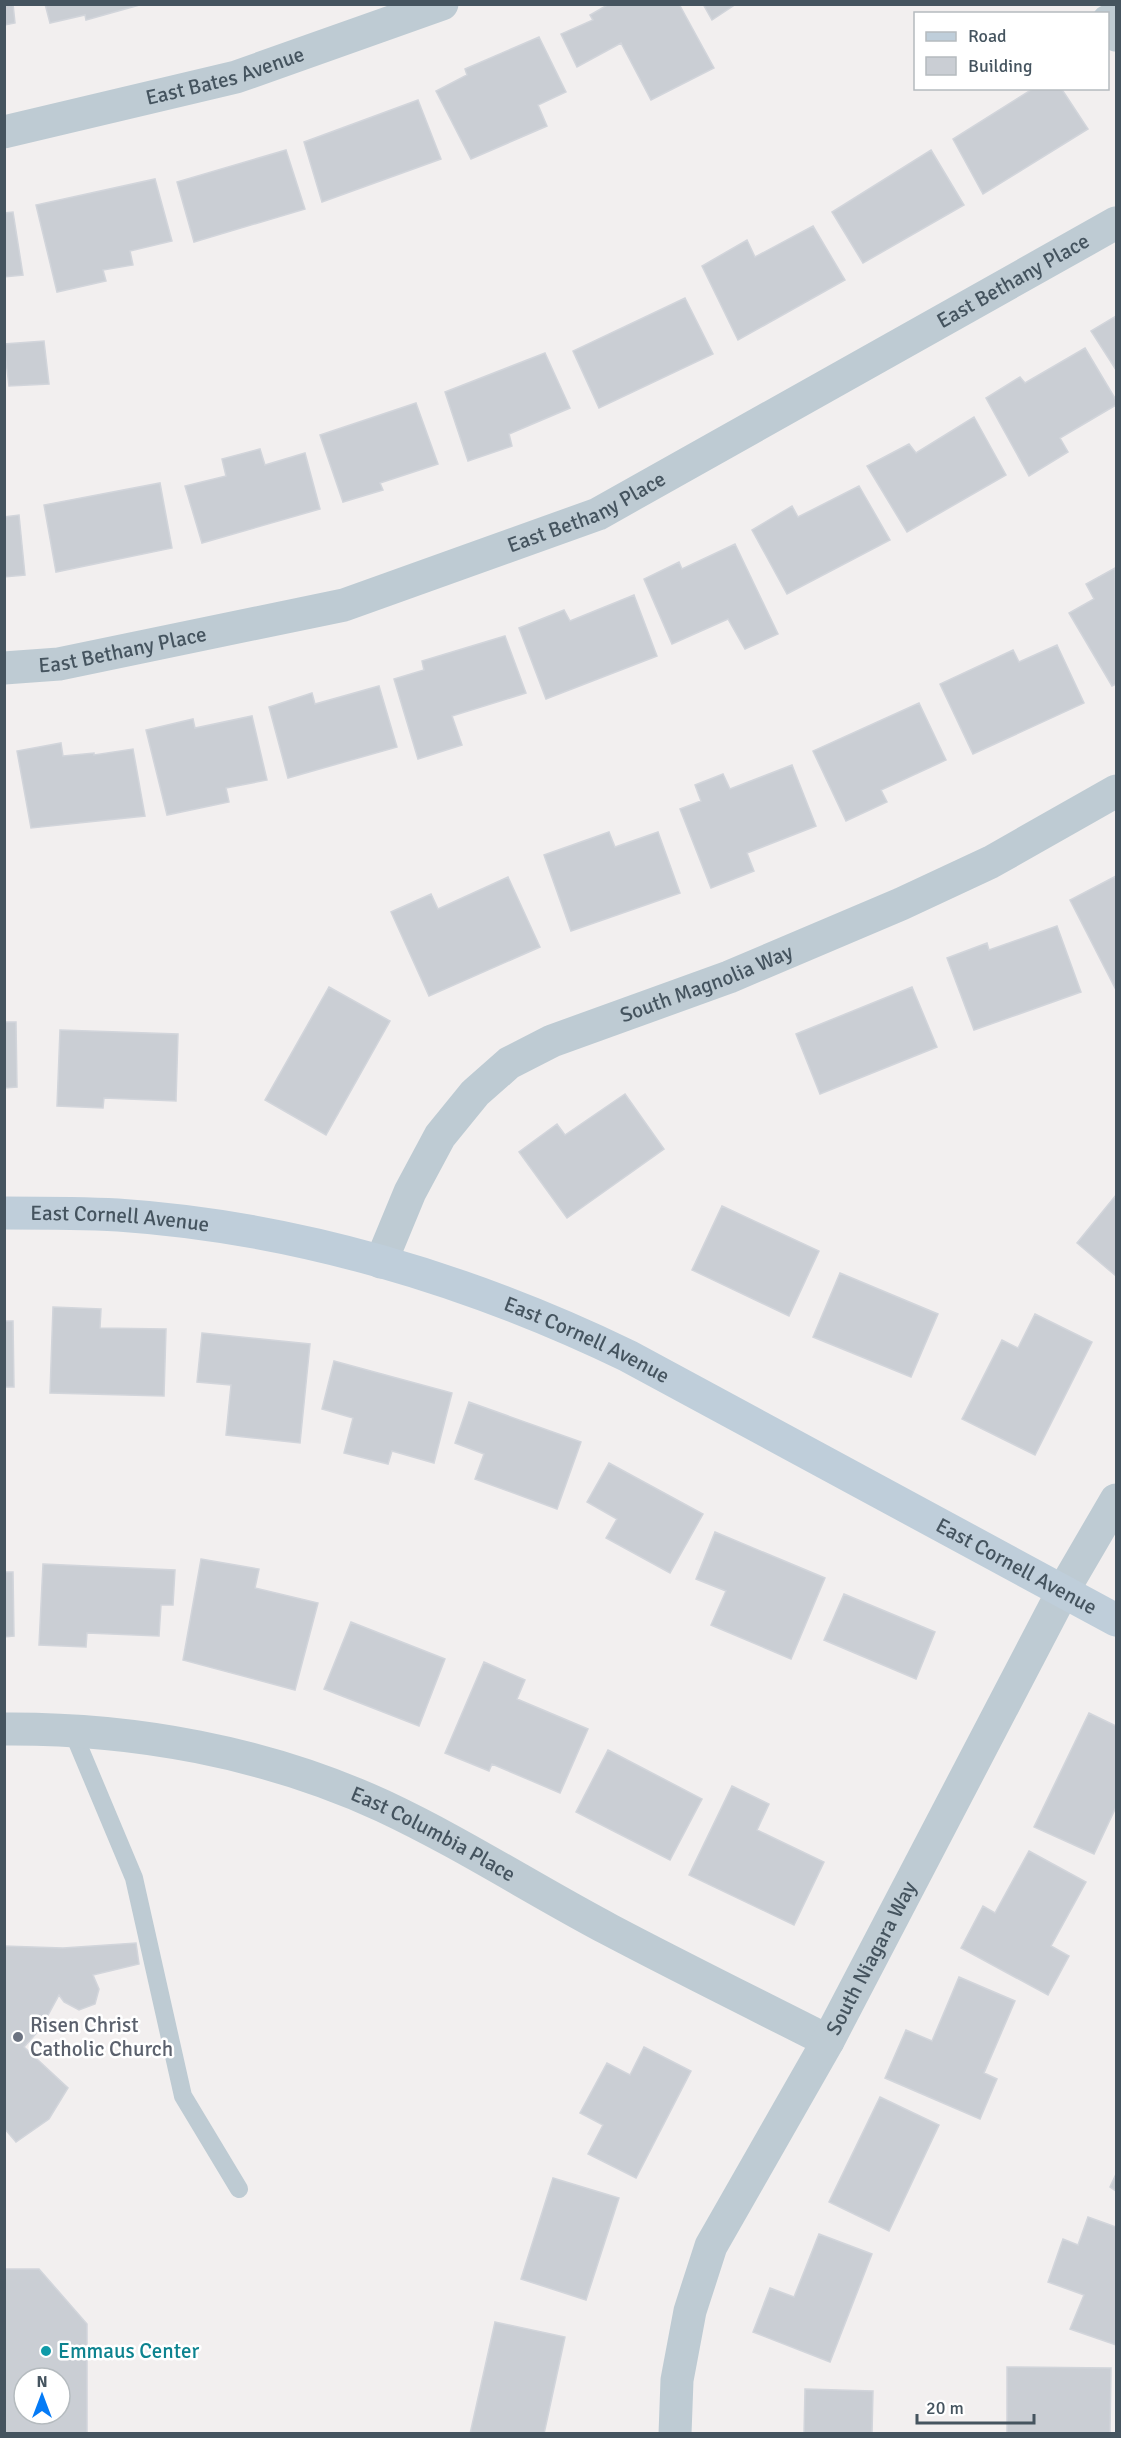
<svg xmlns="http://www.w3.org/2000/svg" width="1121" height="2438" font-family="Signika,sans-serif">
<rect width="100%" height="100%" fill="#f2efef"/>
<path fill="#caced4" stroke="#d2d5db" stroke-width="1.5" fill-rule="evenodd" d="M4 4H13L15 23 4 25Z
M45 4H143L86 20 85 15 50 23Z
M609 4H679L714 68 651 100 621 43 577 67 561 34 593 20 590 15Z
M703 4H736L712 20Z
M539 37 566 92 538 105 547 126 471 159 436 91 467 75 465 69Z
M1034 88H1061L1088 129 983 194 953 139Z
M418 100 441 159 322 202 304 142Z
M286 150 305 209 194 242 177 182Z
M931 150 964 205 863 263 832 212Z
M155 179 172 241 130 251 133 265 103 270 106 281 57 292 36 205Z
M13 212 23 275 4 277V213Z
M813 226 845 280 738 340 702 266 747 240 755 257Z
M685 298 713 354 599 408 573 351Z
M1116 316V370L1091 331Z
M44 341 49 384 9 386 4 344Z
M1085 348 1116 400V405L1060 438 1068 452 1029 476 986 398 1020 377 1025 383Z
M545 353 570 408 509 434 512 446 468 461 445 392Z
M416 403 438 464 380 483 383 490 343 502 320 435Z
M974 417 1006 475 907 532 867 466 909 444 916 453Z
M260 449 265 465 305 453 320 509 202 543 185 486 226 476 222 459Z
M160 483 172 548 56 572 44 505Z
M859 486 890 540 787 594 752 530 792 506 798 517Z
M19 515 25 575 4 577V517Z
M735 544 778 634 745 649 728 619 672 644 644 579 679 562 682 569Z
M1115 568 1116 684 1112 686 1069 613 1094 599 1086 584Z
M634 595 657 656 546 699 519 628 564 610 570 621Z
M505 636 526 693 452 716 462 745 418 759 394 679 424 670 422 661Z
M1057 645 1084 703 973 754 940 684 1013 650 1019 662Z
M379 686 397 747 288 778 269 707 312 693 315 704Z
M919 703 946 760 881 790 887 802 846 821 813 751Z
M252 716 267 780 226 788 229 802 167 815 146 730 193 719 195 728Z
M61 743 63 756 94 753V755L133 749 145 816 31 828 17 751Z
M792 765 816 826 747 853 754 871 711 888 680 809 701 801 695 785 723 774 730 789Z
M609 832 615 847 658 832 680 893 571 931 544 855Z
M1116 876V990L1070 900Z
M508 877 540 947 429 996 391 912 431 894 438 909Z
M1057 926 1081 992 974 1030 947 958 987 943 989 950Z
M329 987 390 1021 326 1135 265 1100Z
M912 987 937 1047 820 1094 796 1034Z
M4 1022H16L17 1087 4 1088Z
M60 1030 178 1034 176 1101 104 1098 103 1108 57 1106Z
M625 1094 664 1149 567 1218 519 1152 557 1124 565 1135Z
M1116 1195V1276L1077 1243Z
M722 1206 819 1251 789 1316 692 1270Z
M840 1273 938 1314 911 1377 813 1337Z
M53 1307 101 1309 100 1328 166 1329 164 1396 50 1393Z
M1035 1314 1092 1342 1035 1455 962 1419 1002 1340 1018 1348Z
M4 1321H13L14 1387H4Z
M202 1333 310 1344 300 1443 226 1435 231 1385 197 1382Z
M334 1361 452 1393 434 1463 392 1451 388 1464 344 1453 353 1418 322 1409Z
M469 1402 581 1442 557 1509 475 1479 484 1454 455 1443Z
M609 1463 703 1514 670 1573 606 1538 617 1519 587 1502Z
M715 1532 825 1578 791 1659 711 1625 726 1591 696 1579Z
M201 1559 259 1569 255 1588 318 1603 295 1690 183 1660Z
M43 1564 175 1570 173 1605H161L159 1636 87 1633 86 1647 39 1645Z
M4 1572H13L14 1636 4 1637Z
M844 1594 935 1632 916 1679 824 1640Z
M351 1622 445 1659 419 1726 324 1689Z
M484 1662 525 1680 517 1699 588 1729 560 1793 492 1764 489 1771 445 1753Z
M1089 1713 1116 1726V1807L1094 1854 1034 1827Z
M608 1750 702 1799 670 1860 576 1812Z
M732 1786 769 1804 757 1830 824 1862 794 1925 689 1875Z
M1029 1851 1086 1882 1051 1946 1069 1956 1048 1995 961 1948 983 1906 995 1913Z
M136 1943 139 1964 93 1975 99 1989 95 2004 79 2010 64 2002 59 1995 41 2028 24 2047 68 2088 49 2119 16 2142 4 2128V1946L63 1948Z
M959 1977 1015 2001 984 2073 997 2079 980 2119 885 2078 906 2030 932 2041Z
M644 2047 691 2071 636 2178 588 2154 603 2125 580 2113 607 2063 630 2075Z
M880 2097 939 2125 889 2231 829 2202Z
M1116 2174V2191L1110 2187Z
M553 2178 619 2198 586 2300 521 2279Z
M1088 2217 1116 2227V2345L1070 2329 1084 2295 1048 2282 1063 2239 1078 2245Z
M819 2234 872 2254 830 2362 753 2332 770 2288 794 2297Z
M4 2269H39L87 2324V2434H4ZM24 2378H60V2414H24Z
M495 2322 565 2337 544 2434H470Z
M1007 2367 1111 2368 1110 2434H1007Z
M805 2389 873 2391 872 2434H804Z"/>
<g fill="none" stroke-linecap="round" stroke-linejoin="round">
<path stroke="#becbd3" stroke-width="18" d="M72 1730 134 1878 183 2096 239 2189"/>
<g stroke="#becbd3" stroke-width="33">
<path d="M1108 21 1116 35"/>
<path id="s1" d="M4 132 236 77 442 4"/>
<path id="s2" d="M4 668 59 664 344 605 598 514 1116 223"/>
<path id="s3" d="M381 1262 410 1192 440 1136 475 1093 509 1063 552 1041 729 977 901 904 991 862 1116 791"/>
<path id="s4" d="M4 1729C133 1728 266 1752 383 1806 462 1843 534 1890 610 1930 682 1968 755 2004 828 2041"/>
<path id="s5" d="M675 2434 677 2380 690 2311 711 2246 828 2041 1063 1591 1116 1500"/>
</g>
<path stroke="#bfceda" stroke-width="33" id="s6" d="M4 1213C42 1213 80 1213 118 1215 295 1227 469 1279 628 1356L1116 1620"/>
</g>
<circle fill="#6b7280" stroke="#fff" stroke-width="2" cx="18" cy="2037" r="6"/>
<circle fill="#0f9aa8" stroke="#fff" stroke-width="2" cx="46" cy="2351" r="6"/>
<g text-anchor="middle" stroke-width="5" stroke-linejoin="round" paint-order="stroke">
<g font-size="21" fill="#45545f" stroke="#fff">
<text dy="7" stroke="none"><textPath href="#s1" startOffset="228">East Bates Avenue</textPath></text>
<text dy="7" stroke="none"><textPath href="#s2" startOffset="1092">East Bethany Place</textPath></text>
<text dy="7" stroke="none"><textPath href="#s2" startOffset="606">East Bethany Place</textPath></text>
<text dy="7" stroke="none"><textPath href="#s2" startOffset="120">East Bethany Place</textPath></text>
<text dy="7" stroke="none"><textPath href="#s3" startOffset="453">South Magnolia Way</textPath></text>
<text dy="7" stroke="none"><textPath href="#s6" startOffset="116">East Cornell Avenue</textPath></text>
<text dy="7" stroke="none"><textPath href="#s6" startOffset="602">East Cornell Avenue</textPath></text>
<text dy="7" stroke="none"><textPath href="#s6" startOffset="1088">East Cornell Avenue</textPath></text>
<text dy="7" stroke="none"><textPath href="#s4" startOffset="447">East Columbia Place</textPath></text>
<text dy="7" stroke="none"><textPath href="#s5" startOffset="522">South Niagara Way</textPath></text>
</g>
<g font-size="21" fill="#5b616d" stroke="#fff" text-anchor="start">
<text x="30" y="2032">Risen Christ<tspan x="30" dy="24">Catholic Church</tspan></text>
</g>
<g font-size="21" fill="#0d838f" stroke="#fff" text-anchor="start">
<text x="58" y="2358">Emmaus Center</text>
</g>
</g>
<rect width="1121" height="2438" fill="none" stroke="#45545f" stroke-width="12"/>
<rect x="914" y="12" width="195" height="78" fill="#ffffff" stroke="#b5bbbf" stroke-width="1.5"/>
<rect x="926" y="32" width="30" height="9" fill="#bfceda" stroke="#b5bbbf" stroke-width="1.5"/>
<text x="968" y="42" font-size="18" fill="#45545f">Road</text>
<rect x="926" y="57" width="30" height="18" fill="#caced4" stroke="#b5bbbf" stroke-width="1.5"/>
<text x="968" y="72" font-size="18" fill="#45545f">Building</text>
<g transform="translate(42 2396)"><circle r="28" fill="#ffffff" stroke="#b5bbbf" stroke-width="1.5"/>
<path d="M0-4.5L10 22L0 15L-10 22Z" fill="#057bf6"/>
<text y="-9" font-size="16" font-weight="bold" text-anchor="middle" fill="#45545f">N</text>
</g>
<path d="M917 2414v9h117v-9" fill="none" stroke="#45545f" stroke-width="3"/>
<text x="926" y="2414" font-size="18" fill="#45545f" stroke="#ffffff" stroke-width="4.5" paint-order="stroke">20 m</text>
</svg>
